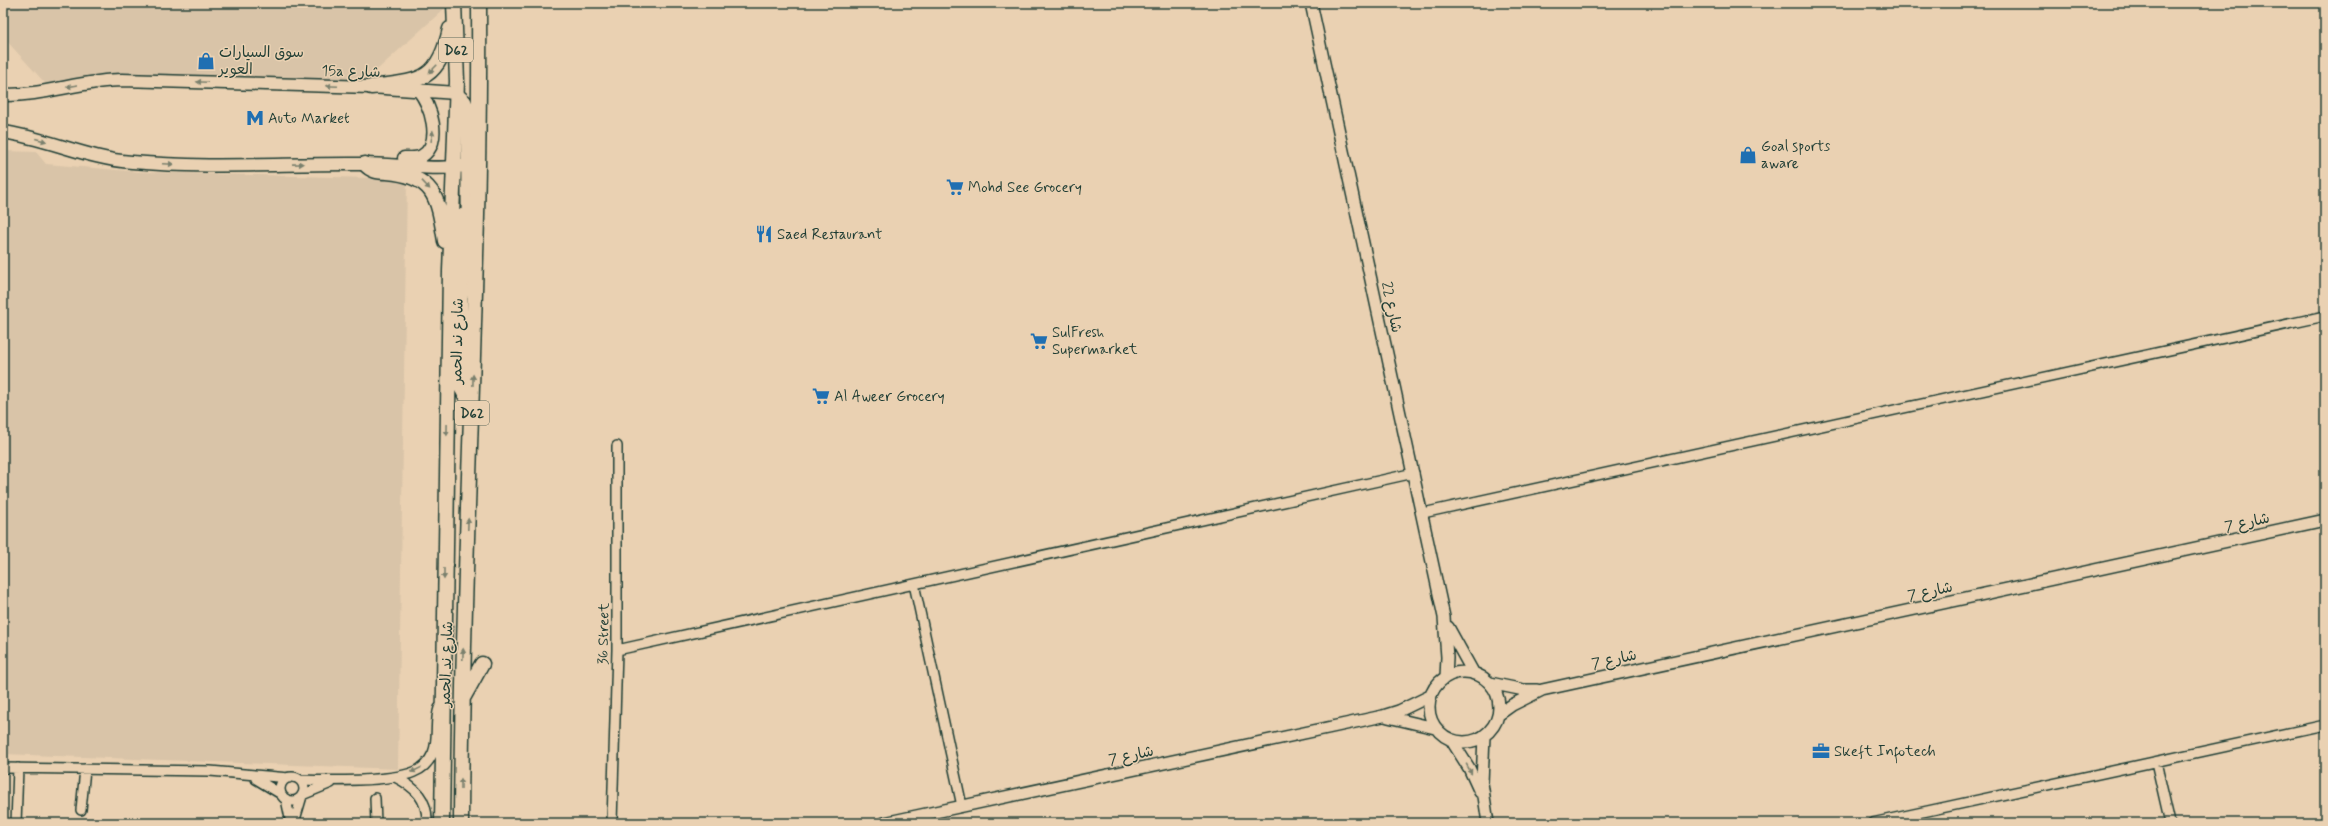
<svg xmlns="http://www.w3.org/2000/svg" width="2328" height="826" font-family="Mynerve,'Playpen Sans Arabic',sans-serif">
<rect width="100%" height="100%" fill="#ead1b2"/>
<filter id="ink" filterUnits="userSpaceOnUse"><feTurbulence type="fractalNoise" baseFrequency=".025" numOctaves="2"/><feDisplacementMap in="SourceGraphic" scale="8" xChannelSelector="R" yChannelSelector="G"/><feConvolveMatrix kernelMatrix="1 2 1 2 8 2 1 2 1" color-interpolation-filters="sRGB"/></filter>
<g filter="url(#ink)">
<path fill="#d9c4a8" d="M3 3H445V8L355 90 46 84 4 38Z
M3 151 36 152 46 164 142 172 407 179 398 769 3 754Z"/>
<g fill="none" stroke-linecap="round" stroke-linejoin="round">
<g stroke="#1f3d34" stroke-width="12">
<path id="minor" d="M1423 513 2325 316
M914 584 962 806
M617 650 1414 473
M2156 762 2170 823
M3 768 210 771 289 778
M395 777C415 787 428 799 427 823
M280 789a12 12 0 1 1 24 0a12 12 0 1 1-24 0Z
M256 779 281 794
M300 780C327 781 390 782 414 772 422 769 429 762 433 753 439 739 434 722 439 708
M302 795 331 783
M375 798 376 823
M286 799 291 823
M81 810 85 769
M16 823 18 768
M294 823 302 796
M612 823 617 650V446
M1872 823 2325 725"/>
</g>
<g stroke="#1f3d34" stroke-width="14">
<path id="tertiary" d="M1311 3 1444 617 1447 657 1446 677
M1448 627 1474 674
M1429 707a35 35 0 1 1 70 0a35 35 0 1 1-70 0Z
M1490 683 1524 690H1537
M1498 715 1512 705 1542 690 2325 520
M1388 717 1435 728
M1484 736 1482 783 1488 823
M1452 741 1469 768 1480 792
M884 823 1383 716 1399 711 1430 696"/>
</g>
<g stroke="#1f3d34" stroke-width="15">
<path id="secondary" d="M3 95C43 96 82 80 122 80L371 87 456 93 465 101 467 106 468 277 471 292
M3 132C47 138 88 159 132 162 210 169 288 163 365 164 392 164 437 171 462 166
M404 158C410 158 417 159 422 156 443 143 431 104 418 90"/>
</g>
<g stroke="#1f3d34" stroke-width="17">
<path id="primary" d="M371 87C419 81 438 83 450 29
M365 164C371 171 378 172 387 172 436 176 438 199 445 241
M461 216 460 374 462 389 472 408
M463 698 482 664
M442 823 450 271 457 81 454 3
M461 823C462 550 481 277 479 3"/>
</g>
<use href="#minor" stroke="#ead1b2" stroke-width="9"/>
<use href="#tertiary" stroke="#ead1b2" stroke-width="11"/>
<use href="#secondary" stroke="#ead1b2" stroke-width="12"/>
<use href="#primary" stroke="#ead1b2" stroke-width="14"/>
</g>
<defs><path id="oneway-solid" d="M-6-.8H1V-3.2L6.5 0L1 3.2V.8H-6Z"/></defs>
<g fill="#7a806d">
<use href="#oneway-solid" transform="translate(433 69) rotate(135)"/>
<use href="#oneway-solid" transform="translate(202 82) rotate(-178)"/>
<use href="#oneway-solid" transform="translate(72 86) rotate(169)"/>
<use href="#oneway-solid" transform="translate(332 86) rotate(-178)"/>
<use href="#oneway-solid" transform="translate(432 136) rotate(-81)"/>
<use href="#oneway-solid" transform="translate(41 140) rotate(15)"/>
<use href="#oneway-solid" transform="translate(168 164) rotate(2)"/>
<use href="#oneway-solid" transform="translate(298 164) rotate(-1)"/>
<use href="#oneway-solid" transform="translate(426 185) rotate(47)"/>
<use href="#oneway-solid" transform="translate(473 380) rotate(-89)"/>
<use href="#oneway-solid" transform="translate(447 430) rotate(91)"/>
<use href="#oneway-solid" transform="translate(468 524) rotate(-88)"/>
<use href="#oneway-solid" transform="translate(444 574) rotate(90)"/>
<use href="#oneway-solid" transform="translate(463 654) rotate(-88)"/>
<use href="#oneway-solid" transform="translate(1469 769) rotate(62)"/>
<use href="#oneway-solid" transform="translate(416 770) rotate(154)"/>
<use href="#oneway-solid" transform="translate(461 784) rotate(-90)"/>
</g>
</g>
<defs>
<g id="shop-bare" transform="scale(1.38)"><path d="M-5-2.5h2.3a2.7 3.5 0 0 1 5.4 0H5L5.5 6h-11ZM-1.5-2.5h3a1.5 2.3 0 0 0-3 0Z" fill="#1f6fb2" stroke="#ead1b2" stroke-width="2.5" paint-order="stroke"/></g>
<g id="metro-bare" transform="scale(1.38)"><path d="M-5.5 5V-5H-3L0 0L3-5H5.5V5H3V-.5L0 4L-3-.5V5Z" fill="#1f6fb2" stroke="#ead1b2" stroke-width="2.5" paint-order="stroke"/></g>
<g id="supermarket-bare" transform="scale(1.38)"><path d="M-6-5.5h2.5l.6 2H6L4.5 2H-2.5L-4.4-4H-6ZM-1.5 3.2a1.3 1.3 0 1 0 .1 0ZM3 3.2a1.3 1.3 0 1 0 .1 0Z" fill="#1f6fb2" stroke="#ead1b2" stroke-width="2.5" paint-order="stroke"/></g>
<g id="restaurant-bare" transform="scale(1.38)"><path d="M-5-6h1v4h1v-4h1v4h1v-4h1v5L-1.5 .5V6h-2V.5L-5-1ZM5-6V6H3V1.5H1.5Q1.5-4 5-6Z" fill="#1f6fb2" stroke="#ead1b2" stroke-width="2.5" paint-order="stroke"/></g>
<g id="office-bare" transform="scale(1.38)"><path d="M-6-3h4V-5.5h4V-3h4V5H-6ZM-1-4.5V-3h2v-1.5ZM-6 0V1H6V0Z" fill="#1f6fb2" stroke="#ead1b2" stroke-width="2.5" paint-order="stroke"/></g>
</defs>
<g fill-rule="evenodd">
<use href="#shop-bare" x="206" y="61"/>
<use href="#metro-bare" x="255" y="118"/>
<use href="#shop-bare" x="1748" y="155"/>
<use href="#supermarket-bare" x="955" y="187"/>
<use href="#restaurant-bare" x="764" y="234"/>
<use href="#supermarket-bare" x="1039" y="341"/>
<use href="#supermarket-bare" x="821" y="396"/>
<use href="#office-bare" x="1821" y="751"/>
</g>
<g text-anchor="middle" stroke-width="3" stroke-linejoin="round" paint-order="stroke">
<g fill="#ead1b2" stroke="#5c695a" stroke-width="1">
<rect x="439" y="38" width="34" height="24" rx="3"/>
<rect x="455" y="401" width="34" height="24" rx="3"/>
</g>
<g font-size="14" font-weight="bold" fill="#1f3d34">
<text x="456" y="55">D62</text>
<text x="472" y="418">D62</text>
</g>
<g font-size="15" fill="#1f3d34" stroke="#ead1b2" text-anchor="start">
<text x="219" y="57">سوق السيارات<tspan x="219" dy="17">العوير</tspan></text>
<text x="268" y="123">Auto Market</text>
<text x="1761" y="151">Goal sports<tspan x="1761" dy="17">aware</tspan></text>
<text x="968" y="192">Mohd See Grocery</text>
<text x="777" y="239">Saed Restaurant</text>
<text x="1052" y="337">SulFresh<tspan x="1052" dy="17">Supermarket</tspan></text>
<text x="834" y="401">Al Aweer Grocery</text>
<text x="1834" y="756">Skeft Infotech</text>
</g>
<g font-size="15" fill="#1f3d34" stroke="#ead1b2">
<text transform="translate(351 71) rotate(2)" y="5">15a شارع</text>
<text transform="translate(1392 307) rotate(78)" y="5">شارع 22</text>
<text transform="translate(457 341) rotate(-89)" y="5">شارع ند الحمر</text>
<text transform="translate(2247 522) rotate(-12)" y="5">شارع 7</text>
<text transform="translate(1930 591) rotate(-12)" y="5">شارع 7</text>
<text transform="translate(603 634) rotate(-89)" y="5">36 Street</text>
<text transform="translate(1614 659) rotate(-12)" y="5">شارع 7</text>
<text transform="translate(446 664) rotate(-88)" y="5">شارع ند الحمر</text>
<text transform="translate(1131 755) rotate(-12)" y="5">شارع 7</text>
</g>
</g>
<rect width="2328" height="826" fill="none" stroke="#ead1b2" stroke-width="16"/>
<rect x="8" y="8" width="2312" height="810" fill="none" stroke="#1f3d34" stroke-width="1.5" filter="url(#ink)"/>
</svg>
